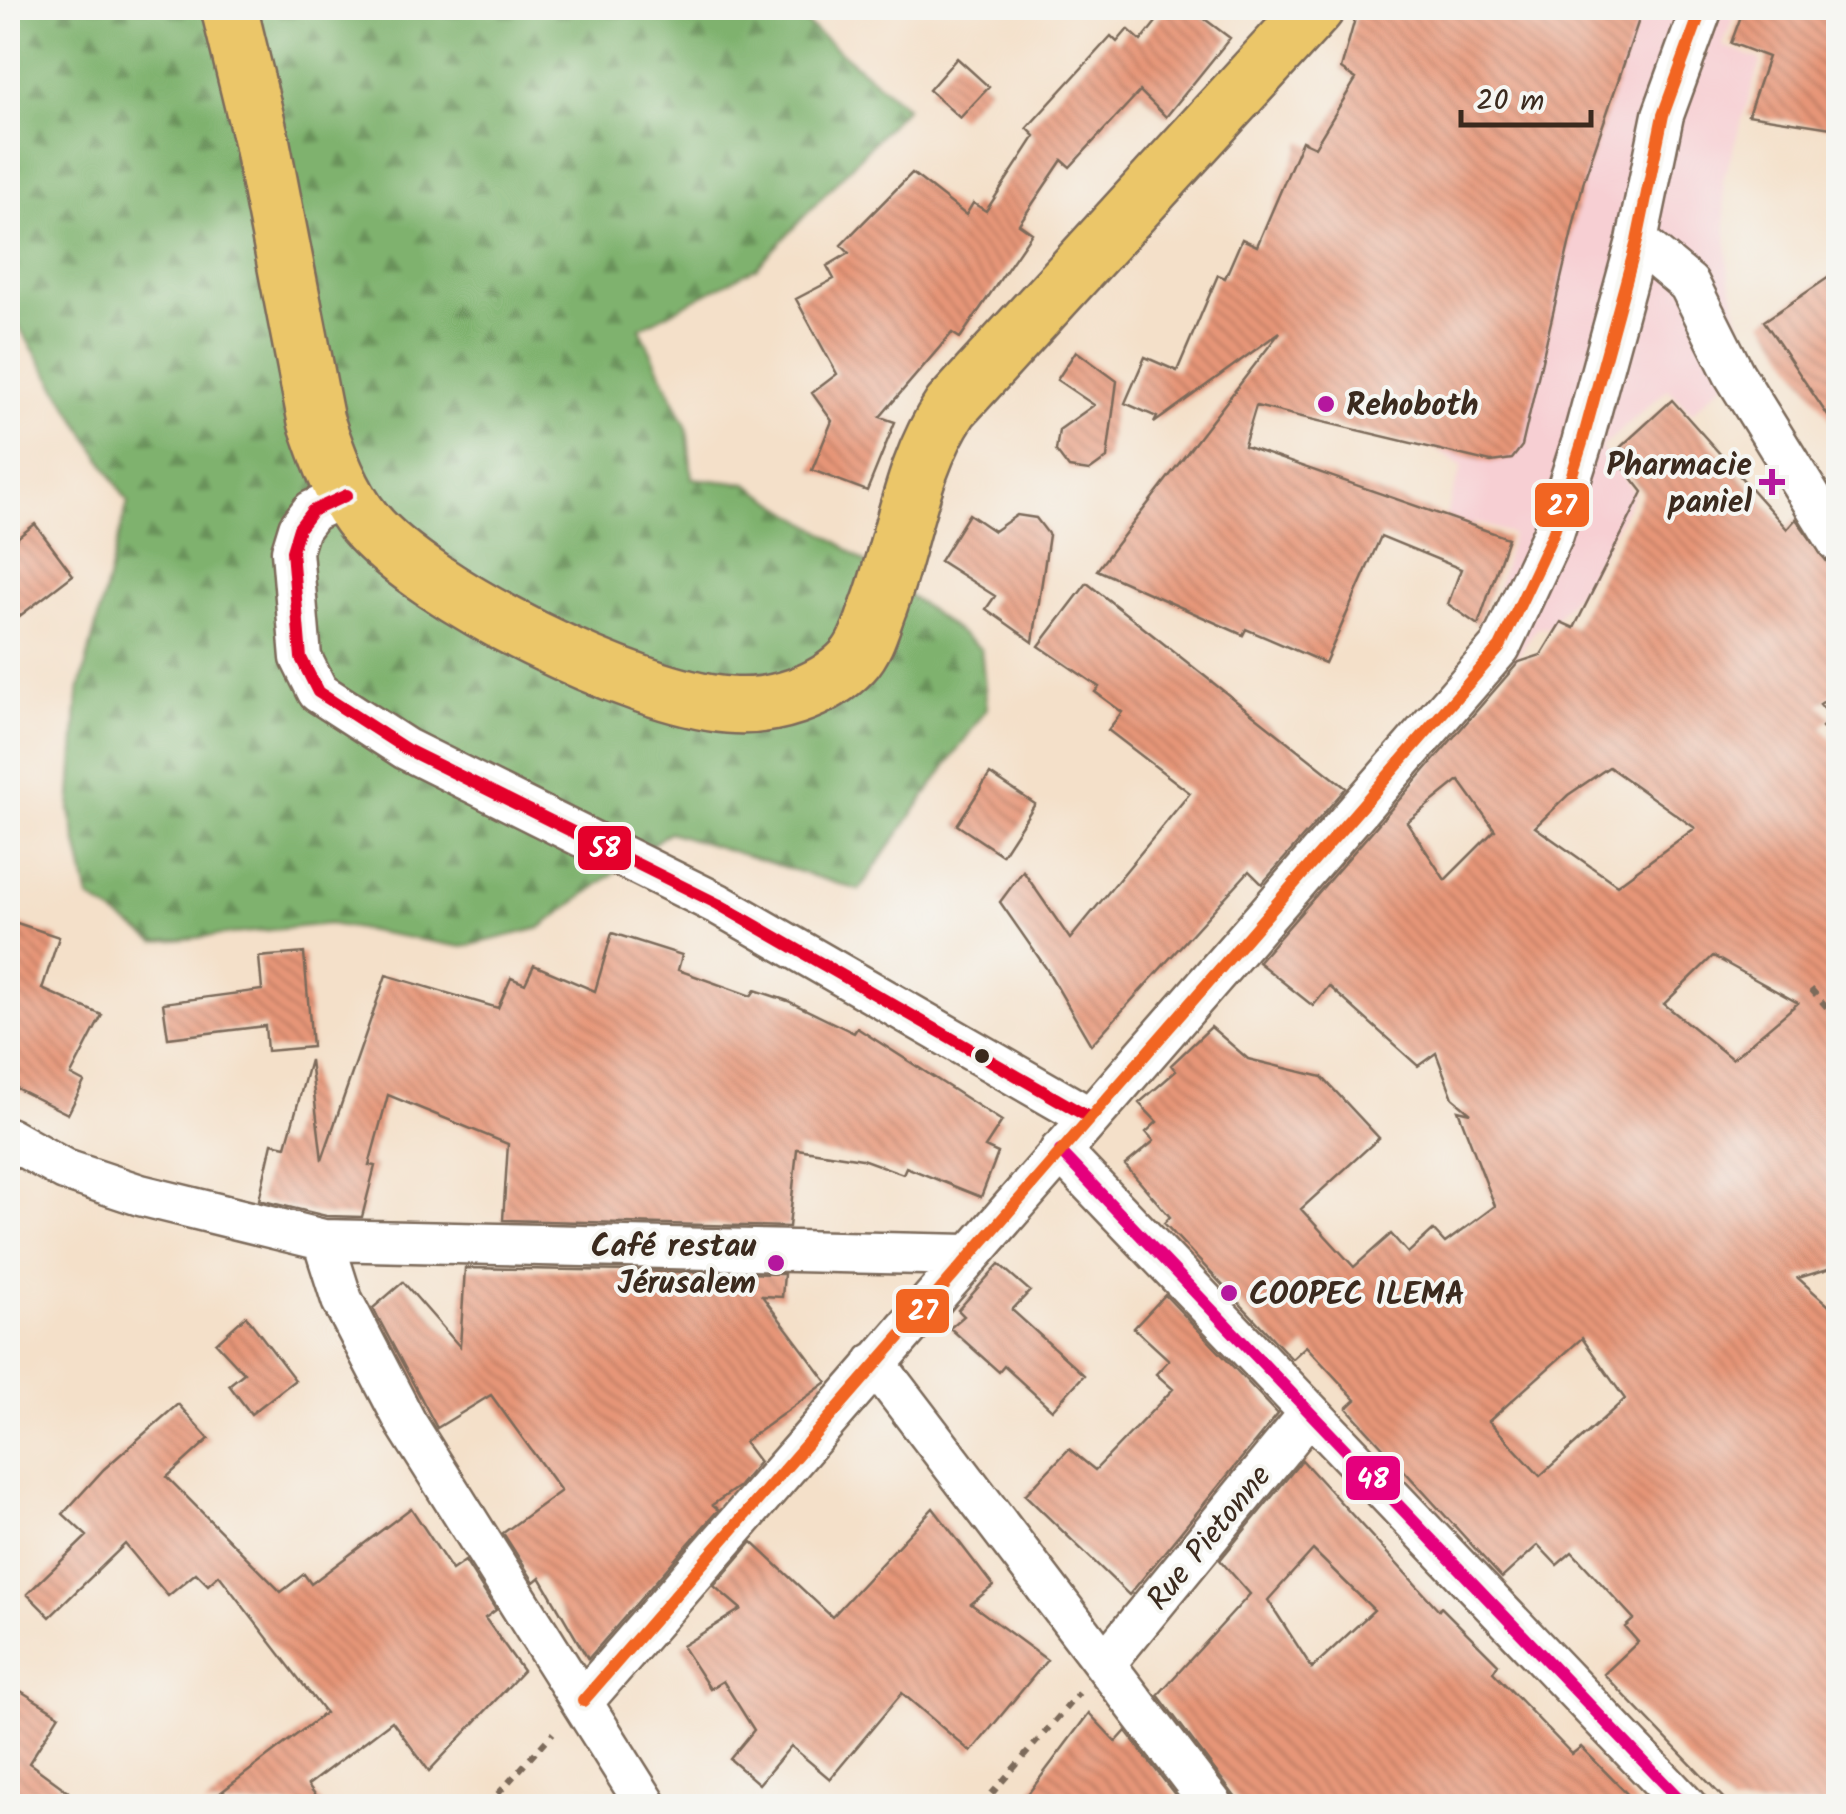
<svg xmlns="http://www.w3.org/2000/svg" width="1846" height="1814" font-family="Kalam,sans-serif">
<defs>
<pattern id="forest-firs" width="22" height="20" patternUnits="userSpaceOnUse" patternTransform="scale(2.5)"><rect width="22" height="20" fill="#7fb26e"/><path d="M5 1l3.5 6h-7zM16 11l3.5 6h-7z" fill="#69915a"/></pattern>
<pattern id="building-back-hatch" width="6" height="6" patternUnits="userSpaceOnUse" patternTransform="scale(2.5)"><rect width="6" height="6" fill="#e79678"/><path d="M-1 5l2 2M0 0l6 6M5-1l2 2" fill="none" stroke="#bc7b62"/></pattern>
</defs>
<rect width="100%" height="100%" fill="#f6f6f2"/>
<filter id="ink" filterUnits="userSpaceOnUse"><feTurbulence type="fractalNoise" baseFrequency=".01" numOctaves="2"/><feDisplacementMap in="SourceGraphic" scale="20" xChannelSelector="R" yChannelSelector="G"/><feConvolveMatrix kernelMatrix="1 2 1 2 8 2 1 2 1" color-interpolation-filters="sRGB"/></filter>
<filter id="wash" filterUnits="userSpaceOnUse"><feTurbulence type="fractalNoise" baseFrequency=".0048" numOctaves="4" result="noise"/><feDisplacementMap in="SourceGraphic" scale="40" xChannelSelector="R" yChannelSelector="G"/><feGaussianBlur stdDeviation="2.25" result="paint"/><feColorMatrix in="noise" values="0 0 0 0 0 0 0 0 0 0 0 0 0 0 0 0 0 1.4 0 .05"/><feComposite in="paint" operator="in"/></filter>
<g filter="url(#wash)">
<rect width="100%" height="100%" fill="#f4e0c9"/>
<path fill="#f7cfd3" d="M1519 8H1737L1723 46 1761 60 1723 180 1729 276 1749 359 1692 413 1668 389 1601 448 1635 493 1585 582 1548 628 1538 627 1514 661 1485 637 1512 534 1475 522 1470 536 1442 527 1462 466 1379 412 1479 83Z"/>
<path fill="url(#forest-firs)" stroke="#5d6e46" stroke-width="2.5" d="M8 8H788L906 107 757 267 640 328 687 428 692 478 747 484 839 543 981 649 987 708 859 890 669 832 540 928 463 947 329 924 156 942 89 898 70 811 78 696 128 502 8 309Z"/>
<g id="blocks">
<path fill="url(#building-back-hatch)" fill-rule="evenodd" d="M1167 8H1190L1230 38 1166 117 1140 91 1070 167 1062 160 1019 224 1032 233 960 338 952 333 880 417 895 422 867 491 812 470 832 421 812 393 837 374 796 299 834 279 827 266 849 253 841 245 912 173 966 215 973 203 986 211 1035 136 1027 128 1111 36 1117 42 1128 29 1141 41Z
M1358 8H1643L1584 180 1522 446 1512 459 1491 462 1256 406 1244 446 1508 538 1478 625 1448 604 1461 569 1381 536 1325 663 1246 629 1243 635 1097 570 1280 332 1154 423 1157 417 1125 403 1145 357 1177 371 1218 275 1225 278 1242 239 1257 246 1302 141 1315 147 1356 79 1341 69Z
M1744 8H1838V129L1748 115 1768 57 1731 43Z
M957 58 989 87 960 118 929 90Z
M1838 271V431L1764 321Z
M1076 351 1117 381 1107 458 1089 471 1069 468 1056 451 1059 430 1094 405 1057 380Z
M1672 400 1787 529 1796 519 1838 577V692L1820 704 1832 718 1822 727 1838 747V1266L1798 1278 1838 1314V1806H1731L1604 1674 1638 1642 1625 1627 1634 1619 1572 1552 1557 1565 1538 1545 1502 1578 1347 1408 1356 1400 1306 1346 1292 1359 1164 1223 1170 1217 1125 1165 1154 1141 1146 1132 1157 1122 1139 1103 1176 1071 1171 1065 1211 1027 1248 1059 1322 1077 1379 1138 1301 1209 1354 1267 1391 1234 1408 1253 1433 1230 1445 1243 1495 1206 1458 1110 1471 1113 1453 1098 1436 1053 1418 1066 1329 986 1313 1006 1258 962 1519 662 1541 655 1561 622 1574 628 1643 492 1613 454ZM1609 767 1695 828 1617 885 1535 827 1568 795ZM1459 780 1495 830 1445 880 1407 822ZM1713 956 1798 1003 1732 1059 1664 1004ZM1582 1338 1625 1399 1540 1476 1489 1421Z
M969 514 994 531 1017 515 1036 518 1049 535 1033 642 986 609 995 596 940 561Z
M35 524 73 575 8 625V545Z
M1087 583 1346 788 1262 884 1249 871 1091 1045 1046 968 1000 902 1023 871 1070 939 1190 793 1108 730 1122 712 1095 692 1099 687 1039 646Z
M990 774 1035 804 1002 855 957 825Z
M8 920 59 937 42 989 102 1015 71 1075 84 1082 68 1114 8 1084Z
M612 933 682 955 678 970 751 996 755 990 788 1001 854 1033 857 1028 1002 1121 985 1147 998 1153 981 1197 906 1167 903 1174 862 1159 797 1149 789 1227 503 1220 508 1144 388 1095 369 1165 375 1166 362 1217 326 1216 259 1200 272 1143 286 1146 310 1060 322 1160 386 975 498 1008 511 978 525 984 534 965 595 991Z
M304 953 312 1047 267 1051 265 1026 168 1038 163 1003 262 990 259 957Z
M999 1264 1030 1291 1012 1310 1084 1375 1052 1410 1004 1366 999 1372 950 1328 964 1316 958 1310Z
M465 1268 784 1274 782 1297 762 1296 827 1382 744 1442 759 1462 738 1487 712 1505 718 1510 588 1659 540 1577 534 1582 503 1533 561 1491 491 1395 437 1428 373 1308 403 1282 460 1347Z
M1165 1295 1278 1414 1129 1595 1025 1495 1069 1449 1095 1470 1173 1389 1156 1374 1169 1360 1134 1328Z
M246 1316 295 1380 251 1414 229 1385 244 1373 216 1343Z
M178 1404 209 1439 167 1477 281 1592 304 1574 311 1584 411 1508 452 1570 465 1561 496 1610 485 1618 523 1671 429 1771 392 1721 308 1785 324 1806H203L325 1713 219 1575 208 1585 196 1573 168 1596 125 1544 50 1617 27 1594 87 1536 63 1514 104 1469Z
M1302 1460 1439 1610 1441 1607 1498 1664 1493 1672 1572 1754 1581 1747 1639 1806H1242L1158 1695 1250 1594 1220 1560ZM1313 1550 1374 1610 1312 1668 1268 1600Z
M933 1508 993 1586 971 1604 1047 1660 971 1752 902 1693 830 1779 791 1746 759 1784 730 1759 754 1730 723 1681 710 1689 682 1646 741 1609 714 1586 752 1542 832 1617Z
M8 1683 59 1715 29 1763 88 1806H24L8 1796Z
M1089 1713 1116 1742 1126 1731 1179 1800 1172 1806H1019Z"/>
</g>
</g>
<g filter="url(#ink)">
<use href="#blocks" fill-opacity="0" stroke="#7c6a5a" stroke-width="2.5"/>
<g fill="none" stroke-linecap="round" stroke-linejoin="round">
<g stroke="#7c6a5a" stroke-width="45">
<path id="street" d="M1637 241 1689 284 1734 374 1838 542
M347 495 312 511 299 528 292 551 301 658 318 692 406 749 718 904 1090 1118
M8 1138 65 1170 140 1195 323 1240 968 1255
M1060 1151 1686 1806
M323 1240 342 1300 406 1423 647 1806
M875 1363 1213 1806
M1106 1662 1310 1413
M583 1701 1500 647 1553 534 1582 443 1637 241 1663 115 1702 8"/>
</g>
<g stroke="#7c6a5a" stroke-width="60">
<path id="primary" d="M229 8 261 139 316 421C328 456 341 494 365 523 425 595 635 698 728 705 771 709 823 693 853 661 867 646 872 624 879 606 903 540 911 466 951 407L1316 8"/>
</g>
<path stroke="#7c6a5a" stroke-width="6" stroke-dasharray="8 8" stroke-linecap="butt" d="M1237 8 1251 9
M1811 989 1838 1020
M487 1806 553 1733
M981 1806 1079 1693"/>
<use href="#street" stroke="#fff" stroke-width="40"/>
<use href="#primary" stroke="#ebc669" stroke-width="55"/>
<g stroke="#f6f6f2" stroke-width="20">
<path id="bus-1" d="M347 495 312 511 299 528 292 551 301 658 318 692 406 749 718 904 1090 1118"/>
</g>
<g stroke="#f6f6f2" stroke-width="20">
<path id="bus-2" d="M1060 1151 1686 1806"/>
</g>
<g stroke="#f6f6f2" stroke-width="20">
<path id="bus-3" d="M583 1701 1500 647 1553 534 1582 443 1637 241 1663 115 1702 8"/>
</g>
<use href="#bus-1" stroke="#e4002b" stroke-width="12"/>
<use href="#bus-2" stroke="#e5007d" stroke-width="12"/>
<use href="#bus-3" stroke="#f26522" stroke-width="12"/>
</g>
</g>
<g fill="#b5179e" stroke="#f6f6f2" stroke-width="4">
<circle cx="1326" cy="404" r="10"/>
<path d="M1767 467h10v10h10v10h-10v10h-10v-10h-10v-10h10z"/>
<circle cx="776" cy="1263" r="10"/>
<circle cx="1229" cy="1293" r="10"/>
</g>
<circle fill="#3b2a1e" stroke="#f6f6f2" stroke-width="4" cx="982" cy="1056" r="9"/>
<g text-anchor="middle" stroke-width="8" stroke-linejoin="round" paint-order="stroke">
<g font-size="32" font-weight="bold" fill="#3b2a1e" stroke="#f6f6f2" text-anchor="start">
<text x="1346" y="415">Rehoboth</text>
<text x="1752" y="475" text-anchor="end">Pharmacie<tspan x="1752" dy="37">paniel</tspan></text>
<text x="756" y="1256" text-anchor="end">Café restau<tspan x="756" dy="37">Jérusalem</tspan></text>
<text x="1249" y="1304">COOPEC ILEMA</text>
</g>
<g font-size="32" fill="#3b2a1e" stroke="#f6f6f2">
<text transform="translate(1208 1537) rotate(-51)" y="11">Rue Pietonne</text>
</g>
</g>
<g stroke="#f6f6f2" stroke-width="4">
<rect x="1533" y="481" width="58" height="48" rx="10" fill="#f26522"/>
<rect x="576" y="824" width="57" height="48" rx="10" fill="#e4002b"/>
<rect x="894" y="1287" width="57" height="48" rx="10" fill="#f26522"/>
<rect x="1344" y="1454" width="58" height="48" rx="10" fill="#e5007d"/>
</g>
<g font-size="28" text-anchor="middle" font-weight="bold" fill="#fff">
<text x="1562" y="515">27</text>
<text x="605" y="857">58</text>
<text x="923" y="1320">27</text>
<text x="1373" y="1488">48</text>
</g>
<rect width="1846" height="1814" fill="none" stroke="#f6f6f2" stroke-width="40"/>
<path d="M1461 110v15h130v-15" fill="none" stroke="#3b2a1e" stroke-width="5"/>
<text x="1476" y="110" font-size="30" fill="#3b2a1e" stroke="#f6f6f2" stroke-width="8" paint-order="stroke">20 m</text>
</svg>
